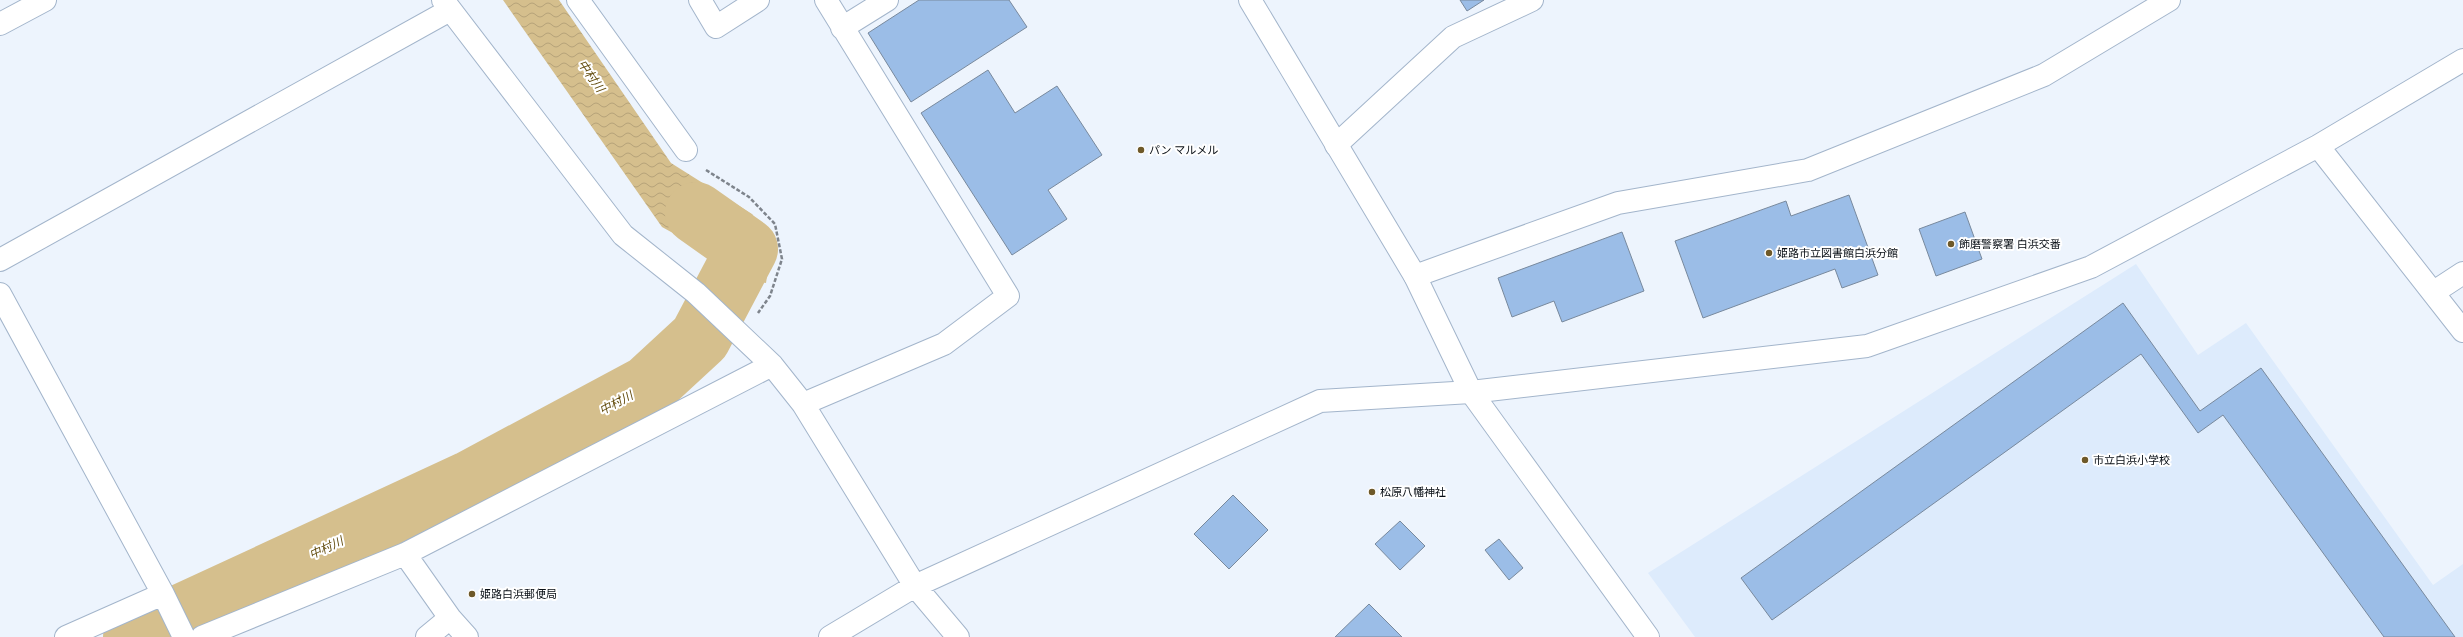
<svg xmlns="http://www.w3.org/2000/svg" width="2463" height="637" font-family="'Golos Text','Noto Sans JP',sans-serif">
<defs>
<pattern id="water-waves" width="16" height="10" patternUnits="userSpaceOnUse"><rect width="16" height="10" fill="#d5bf8d"/><path d="M0 5q4-4 8 0t8 0" fill="none" stroke="#b5a379"/></pattern>
</defs>
<rect width="100%" height="100%" fill="#edf4fd"/>
<path fill="#ddebfc" d="M2136 264 2198 355 2246 323 2433 585 2463 564V637H1695L1648 573Z"/>
<path fill="url(#water-waves)" d="M503 0H559L671 163 752 214 772 244 766 283 747 279 729 264 662 227Z"/>
<g fill="none" stroke-linecap="round" stroke-linejoin="round">
<path stroke="#d5bf8d" stroke-width="62" d="M134 637 469 482 648 386 700 338 747 249 696 213"/>
</g>
<path fill="#9bbde7" stroke="#78899d" d="M919 0H1009L1027 27 911 102 868 33Z
M1460 0H1484L1467 11Z
M988 70 1015 113 1057 86 1102 155 1048 190 1067 219 1012 255 921 113Z
M1849 195 1878 275 1842 288 1835 269 1703 318 1675 241 1786 201 1791 216Z
M1965 212 1982 259 1936 276 1919 229Z
M1622 232 1644 291 1562 322 1554 301 1512 317 1498 278Z
M2123 303 2200 411 2261 368 2455 637H2384L2223 415 2198 433 2141 354 1772 620 1741 578Z
M1233 495 1268 530 1229 569 1194 534Z
M1400 521 1425 546 1400 570 1375 544Z
M1499 539 1523 568 1509 580 1485 550Z
M1369 604 1402 637H1335Z"/>
<g fill="none" stroke-linecap="round" stroke-linejoin="round">
<g stroke="#a3b5cb" stroke-width="24">
<path id="minor" d="M443 0 623 235 696 293 772 365 803 404 915 586 958 637
M578 0 686 150
M700 0 716 27 758 0
M0 24 45 0
M842 28 887 0
M1336 145 1453 37 1532 0
M2318 146 2463 331
M0 260 450 10
M1415 276 1618 203 1808 170 2044 75 2169 0
M2434 292 2463 273
M0 294 163 594 184 637
M803 404 944 344 1008 296 826 0
M405 554 450 618 467 637
M66 637 163 594
M202 637 405 554 772 365
M427 637 450 618
M830 637 915 586 1320 401 1471 392 1867 346 2091 267 2318 146 2463 60"/>
</g>
<g stroke="#a3b5cb" stroke-width="24">
<path id="tertiary" d="M1250 0 1415 276 1471 392 1648 637"/>
</g>
<path stroke="#7e848c" stroke-width="2.5" stroke-dasharray="4 2" stroke-linecap="butt" d="M706 170 749 197 775 224 782 259 770 296 758 313"/>
<use href="#minor" stroke="#fff" stroke-width="22"/>
<use href="#tertiary" stroke="#fff" stroke-width="22"/>
</g>
<g fill="#6e5929" stroke="#fff" stroke-width="1.5">
<circle cx="1141" cy="150" r="4"/>
<circle cx="1951" cy="244" r="4"/>
<circle cx="1769" cy="253" r="4"/>
<circle cx="2085" cy="460" r="4"/>
<circle cx="1372" cy="492" r="4"/>
<circle cx="472" cy="594" r="4"/>
</g>
<g text-anchor="middle" stroke-width="4" stroke-linejoin="round" paint-order="stroke">
<g font-size="11" fill="#070d14" stroke="#fff" text-anchor="start">
<text x="1149" y="154">パン マルメル</text>
<text x="1959" y="248">飾磨警察署 白浜交番</text>
<text x="1777" y="257">姫路市立図書館白浜分館</text>
<text x="2093" y="464">市立白浜小学校</text>
<text x="1380" y="496">松原八幡神社</text>
<text x="480" y="598">姫路白浜郵便局</text>
</g>
<g font-size="12" font-style="italic" fill="#614a0b" stroke="#fff">
<text transform="translate(591 76) rotate(55)" y="4">中村川</text>
<text transform="translate(616 403) rotate(-28)" y="4">中村川</text>
<text transform="translate(326 548) rotate(-25)" y="4">中村川</text>
</g>
</g>
</svg>
